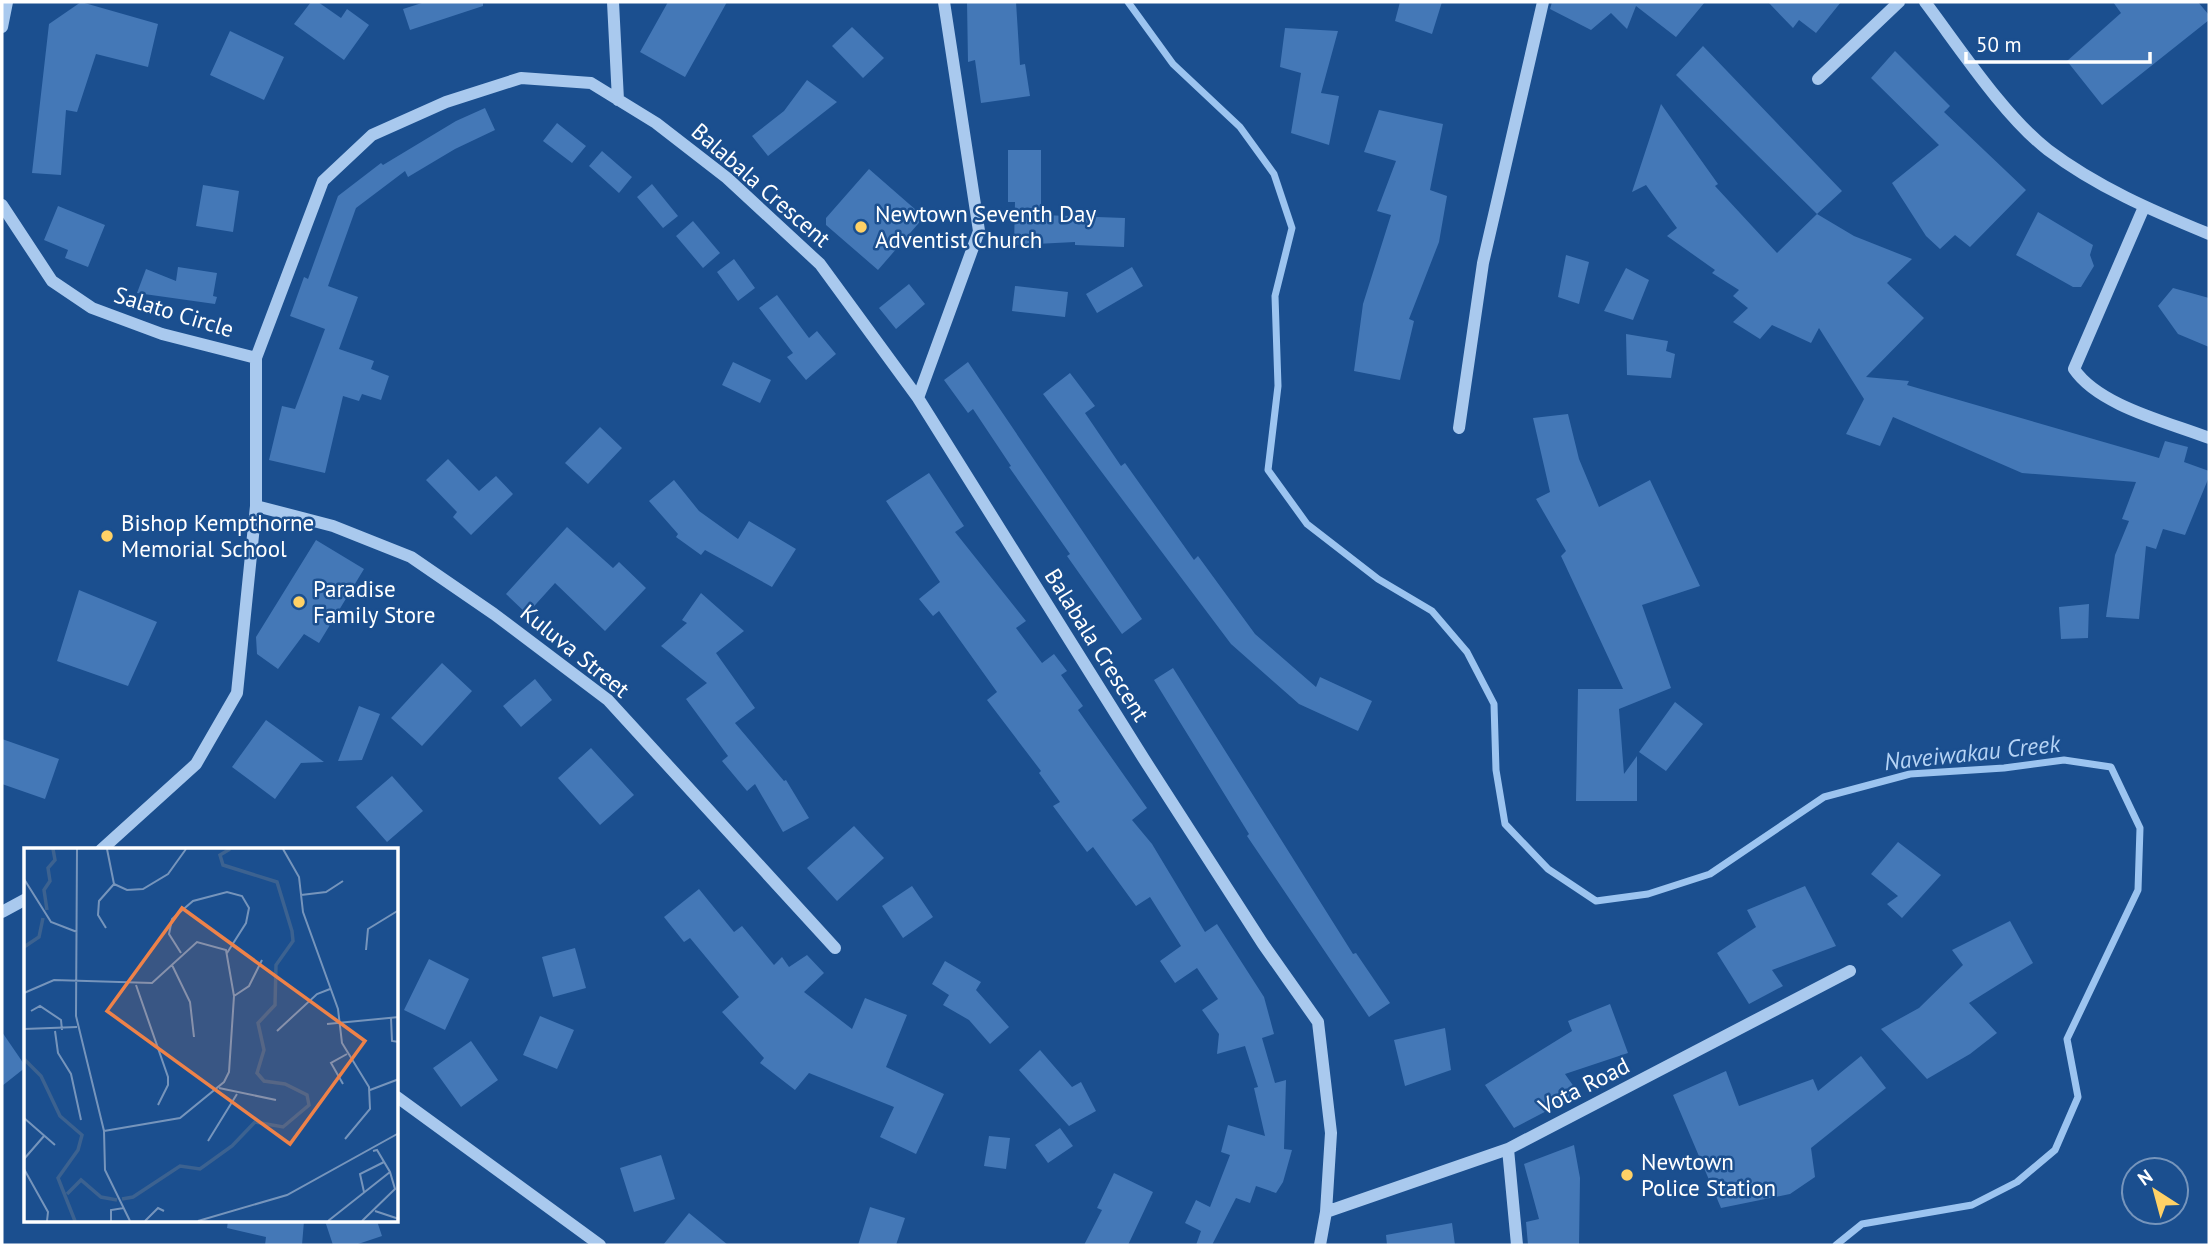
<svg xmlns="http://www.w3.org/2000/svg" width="2211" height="1247" font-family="'PT Sans',sans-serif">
<rect width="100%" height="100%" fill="#1b4f8f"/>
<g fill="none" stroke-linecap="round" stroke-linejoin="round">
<path stroke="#9cc4f0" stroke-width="7" d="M1128 2 1173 64 1240 127 1274 174 1292 228 1275 296 1278 386 1268 470 1307 524 1378 579 1432 611 1467 652 1494 704 1496 770 1505 824 1548 869 1596 901 1648 894 1710 874 1824 797 1910 774 2004 768 2064 760 2111 767 2140 828 2138 890 2067 1039 2078 1097 2055 1150 2017 1182 1972 1205 1862 1224 1836 1245"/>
</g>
<path fill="#4478b7" d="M81 2 158 24 148 67 96 54 77 112 66 110 61 175 32 173 49 24Z
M311 2H318L341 18 347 9 369 25 344 60 294 24Z
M425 2H483V6L410 30 403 9Z
M668 2H727L685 77 640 52Z
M967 2H1016L1020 65 1025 64 1030 96 981 103 975 60 968 62Z
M1400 2H1442L1432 34 1395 21Z
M1552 2H1705L1676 37 1636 6 1627 29 1611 13 1591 30 1550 9Z
M1768 2H1841L1816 33 1799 20 1793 28Z
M2113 2H2198L2209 15V20L2102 105 2067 61 2121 13Z
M852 27 884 58 863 78 832 46Z
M1285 28 1338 31 1321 93 1339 96 1329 145 1291 133 1301 73 1280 67Z
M230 31 284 57 264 100 210 75Z
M1703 46 1842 191 1817 214 1676 75Z
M1895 51 1950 106 1944 112 2026 190 1970 247 1955 235 1940 249 1926 236 1892 183 1939 145 1871 78Z
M807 80 837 102 768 156 752 136 784 111Z
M1661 104 1718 184 1715 186 1777 253 1817 214 1854 236 1912 259 1887 283 1924 318 1866 377 1909 381 1907 385 2159 458 2165 441 2188 447 2184 462 2209 471V477L2185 535 2163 529 2156 549 2146 546 2139 619 2106 617 2115 555 2129 521 2122 519 2136 482 2022 473 1893 417 1880 446 1846 434 1864 399 1819 328 1811 343 1772 325 1760 339 1733 322 1748 308 1733 296 1739 290 1712 273 1715 270 1667 236 1677 228 1646 185 1632 192Z
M485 108 495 130 455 149 408 177 405 171 356 208 328 286 358 297 339 349 374 361 371 369 389 376 381 400 362 394 359 401 343 396 325 473 269 460 282 406 295 409 325 329 290 316 304 277 308 279 338 196 381 163 383 165 456 121Z
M1379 110 1443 124 1430 190 1447 196 1439 242 1409 319 1414 321 1400 380 1354 371 1363 304 1391 215 1377 211 1396 161 1364 152Z
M557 123 586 146 572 163 543 141Z
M1008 150H1041V215L1125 218 1124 247 1075 245V242L1014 245 1015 202H1008Z
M602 151 632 177 619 193 589 166Z
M869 169 924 217 878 270 826 225V218Z
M652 184 678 216 663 228 637 197Z
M203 185 239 191 233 232 196 226Z
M58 206 105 225 88 267 65 258 68 250 44 240Z
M2038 212 2093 245 2090 255 2094 266 2081 287H2073L2016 255Z
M693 221 720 253 703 268 676 236Z
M1566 255 1589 262 1579 304 1558 297Z
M734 259 755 288 738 301 717 272Z
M178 267 217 273 213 296 217 297 215 304 137 293 146 269 176 281Z
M1132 267 1143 286 1097 313 1086 294Z
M1626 268 1649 280 1633 320 1604 311Z
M909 284 925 304 896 329 879 308Z
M1015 286 1068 292 1065 317 1012 311Z
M2173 288 2209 298V347L2178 334 2158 306Z
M777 295 809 338 817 331 836 354 806 380 787 357 793 353 759 308Z
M1626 334 1668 341 1666 351 1675 354 1671 378 1627 375Z
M733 362 771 380 760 403 722 385Z
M968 362 1142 619 1122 634 1067 556 1070 554 1009 467 1011 466 973 409 968 413 944 380Z
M1070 373 1095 406 1085 413 1121 466 1125 463 1194 560 1198 556 1255 634 1316 687 1320 677 1372 701 1358 731 1299 704 1231 644 1043 394Z
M1568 414 1579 459 1599 507 1650 480 1700 586 1642 605 1671 688 1619 709 1624 774 1637 756V801H1576L1578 689H1623L1561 556 1566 551 1536 499 1550 492 1533 418Z
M600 427 622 448 588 484 565 463Z
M448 459 479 491 496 476 513 494 471 535 453 517 457 512 426 480Z
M929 473 964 526 955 532 1026 621 1016 628 1042 663 1054 654 1067 671 1061 675 1083 706 1078 710 1147 808 1132 820 1152 844 1205 932 1217 924 1264 997 1274 1034 1262 1038 1275 1083 1286 1080 1284 1149 1292 1150 1283 1182 1276 1193 1256 1186 1250 1203 1236 1198 1212 1245H1196L1201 1231 1185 1223 1196 1200 1210 1207 1230 1155 1221 1152 1228 1125 1265 1136 1254 1088 1258 1087 1245 1046 1217 1054 1219 1034 1202 1010 1218 999 1197 968 1175 983 1160 961 1181 946 1150 897 1136 906 1093 847 1087 852 1053 806 1060 802 1039 773 1041 771 987 700 997 692 939 611 933 616 919 599 940 582 886 501Z
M674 480 699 511 738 539 749 521 796 549 772 587 705 550 701 555 676 537 678 534 649 501Z
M567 527 613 568 619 562 646 588 605 631 555 583 527 614 506 594Z
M316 540 364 569 319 643 304 634 278 669 257 654 256 637Z
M79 590 157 622 128 686 57 661Z
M701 593 744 631 716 653 755 708 735 723 784 781 786 780 809 818 783 832 755 784 747 791 722 761 728 756 686 699 707 683 661 646 687 623 682 620Z
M2089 604 2088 638 2061 639 2059 607Z
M442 663 472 691 422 746 391 718Z
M1173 668 1353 954 1356 953 1390 1003 1369 1017 1247 836 1249 834 1154 680Z
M535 679 552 700 521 727 503 706Z
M1675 702 1703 724 1666 771 1639 752Z
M359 706 380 714 362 760 338 761Z
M266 720 324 762 301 763 275 799 232 767Z
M2 739 59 759 45 799 2 784Z
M591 748 634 795 600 825 558 778Z
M392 776 423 811 387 842 356 807Z
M854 826 884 858 837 901 807 868Z
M1898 842 1941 875 1902 918 1887 904 1898 896 1871 874Z
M912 886 933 917 903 938 882 906Z
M1805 886 1836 946 1772 970 1783 986 1749 1004 1717 953 1756 927 1747 910Z
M699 889 734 932 742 926 774 965 782 957 789 967 807 955 824 973 804 992 852 1029 865 998 907 1015 886 1067 944 1094 916 1154 880 1137 894 1107 809 1073 795 1090 760 1063 764 1058 722 1012 739 997 690 938 684 942 664 917Z
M2010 921 2033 963 1969 1003 1997 1033 1970 1054 1927 1079 1881 1029 1919 1008 1963 965 1952 950Z
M575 948 586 988 553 997 542 957Z
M429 959 469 979 445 1030 404 1010Z
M945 961 981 982 976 990 1009 1027 990 1044 969 1020 943 1005 949 995 932 984Z
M1610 1004 1628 1053 1565 1074 1579 1094 1514 1128 1485 1085 1572 1031 1568 1021Z
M540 1016 574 1030 557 1069 523 1055Z
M1445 1028 1451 1070 1405 1086 1394 1040Z
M2 1032 26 1067 2 1086Z
M471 1041 498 1080 461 1107 433 1068Z
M1040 1050 1072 1087 1081 1082 1096 1111 1069 1126 1019 1070Z
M1861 1056 1886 1088 1811 1148 1815 1177 1790 1194 1721 1208 1673 1095 1726 1071 1739 1106 1813 1079 1818 1091Z
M1060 1128 1073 1146 1048 1163 1035 1145Z
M989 1136 1010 1138 1006 1169 984 1166Z
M1574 1145 1580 1178 1579 1245H1528L1526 1222 1539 1219 1524 1164Z
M661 1155 675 1199 634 1212 620 1168Z
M1114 1173 1153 1192 1128 1245H1084L1102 1210 1097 1208Z
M870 1207 905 1218 896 1245H858Z
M689 1213 728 1245H663Z
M228 1221H304L302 1245H265L266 1237 227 1228Z
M325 1221H377L382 1236 355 1245H333Z
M1452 1223 1455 1245H1387L1386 1235Z"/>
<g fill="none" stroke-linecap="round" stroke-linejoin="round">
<path stroke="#a9c9ee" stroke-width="12" d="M613 2 618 100
M1925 2C1959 47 2004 116 2048 150 2097 187 2153 211 2209 234
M2 27 7 2
M1818 79 1899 2
M2 205 52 281 92 308 162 334 256 358
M2144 207 2074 369C2099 406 2168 422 2209 438
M918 398 979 231 944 2
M1459 428 1483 263 1543 2
M256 506 333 526 411 557 494 614 608 700 835 948
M101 850 196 764 237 693 256 506V358L323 181 372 135 446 102 521 78 591 83 656 123 727 178 820 264 918 398 1144 759 1263 944 1318 1022 1331 1133 1326 1212 1320 1245
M2 912 26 899
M397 1097 600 1245
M1508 1149 1517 1245
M1326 1212 1508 1149 1850 971"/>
</g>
<g fill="#ffd166" stroke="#1b4f8f" stroke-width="2.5">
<circle cx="861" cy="227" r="7"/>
<circle cx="107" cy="536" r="7"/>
<circle cx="299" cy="602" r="7"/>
<circle cx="1627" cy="1175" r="7"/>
</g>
<g text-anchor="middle" stroke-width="5" stroke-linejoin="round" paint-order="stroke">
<g font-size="23" fill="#fff" stroke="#1b4f8f">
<text transform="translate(761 185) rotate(41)" y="8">Balabala Crescent</text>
<text transform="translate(174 312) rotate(17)" y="8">Salato Circle</text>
<text transform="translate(1097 645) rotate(58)" y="8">Balabala Crescent</text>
<text transform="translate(575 651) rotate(39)" y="8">Kuluva Street</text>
<text transform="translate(1584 1086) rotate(-27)" y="8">Vota Road</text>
</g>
<g font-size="23" fill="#fff" stroke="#1b4f8f" text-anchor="start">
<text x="875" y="222">Newtown Seventh Day<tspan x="875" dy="26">Adventist Church</tspan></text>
<text x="121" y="531">Bishop Kempthorne<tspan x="121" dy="26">Memorial School</tspan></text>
<text x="313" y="597">Paradise<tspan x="313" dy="26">Family Store</tspan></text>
<text x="1641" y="1170">Newtown<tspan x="1641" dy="26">Police Station</tspan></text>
</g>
<g font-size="24" font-style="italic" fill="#b5d3f5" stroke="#1b4f8f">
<text transform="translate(1972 753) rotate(-6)" y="8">Naveiwakau Creek</text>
</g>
</g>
<g transform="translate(24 848)">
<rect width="374" height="374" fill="#1b4f8f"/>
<path fill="none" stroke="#3c6290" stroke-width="3.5" d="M23 62 20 42 26 33 24 20 31 12 29 1M0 99 15 89 19 70M0 211 17 228 36 268 58 287 54 302 34 330 51 373M43 346 57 332 77 349 93 352M98 351 109 349 156 318 176 321 208 298 231 274 259 279 285 257 283 247 261 236 240 233 233 225 240 202 234 175 251 157 252 117 269 93 268 83 253 34 199 17 196 7 206 1"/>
<path fill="none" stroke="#7695bc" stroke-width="2" d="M53 1 52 168 80 283 81 322 106 373M83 1 90 36 103 42 119 41 144 26 162 1M259 1 275 29 279 64 314 161 318 195 345 239 346 261 321 291M0 31 27 74 53 84M277 47 302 44 319 33M82 80 74 67 75 53 90 36M342 102 344 81 375 62M157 105 145 86 148 71 169 53 203 44 218 48 225 60 222 75 203 105M148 117 166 154 170 189M112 137 144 229V237L134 257M0 145 30 132 128 135 173 94 202 102 210 148 205 224 200 234 156 270 80 283M210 148 225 138 238 112M7 163 16 158 37 172 38 182M367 170 368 193 375 194M303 176 375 169M0 181 53 179M31 183 34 205 47 226 57 272M253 183 293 146 306 141M319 236 307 215 323 206M195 240 252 252M346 242 375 231M0 270 31 297M184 293 213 246M0 311 20 288M0 321 24 364 23 373M340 344 336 326 360 314M351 363 375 371M87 373V362L100 360M121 373 134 360 140 363M174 373 263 347 375 285M304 373 366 324M338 373 371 341 366 324 353 302 349 303"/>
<path fill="#ee8249" fill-opacity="0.15" stroke="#ee8249" stroke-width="3.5" d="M158 60 341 193 266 296 83 163Z"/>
<rect width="374" height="374" fill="none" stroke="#fff" stroke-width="3.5"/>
</g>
<rect width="2211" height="1247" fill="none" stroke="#ffffff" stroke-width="7"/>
<g transform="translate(2155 1191) rotate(324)"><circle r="33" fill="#1b4f8f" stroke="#7695bc" stroke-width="2"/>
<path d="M0-5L12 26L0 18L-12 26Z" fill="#ffd166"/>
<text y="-10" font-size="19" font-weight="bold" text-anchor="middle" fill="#ffffff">N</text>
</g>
<path d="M1966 52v10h184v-10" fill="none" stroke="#ffffff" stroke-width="3.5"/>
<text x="1976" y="52" font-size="21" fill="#ffffff" stroke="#1b4f8f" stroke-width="5" paint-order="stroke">50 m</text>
</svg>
